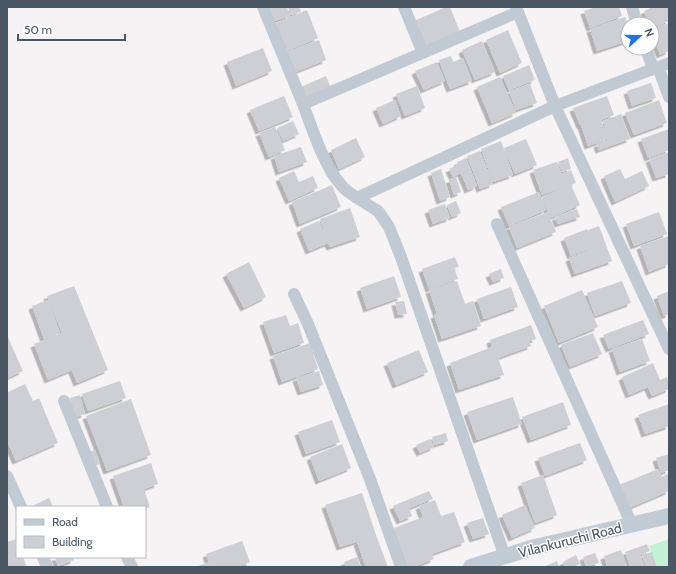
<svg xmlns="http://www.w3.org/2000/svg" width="676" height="574" font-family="Cabin,sans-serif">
<defs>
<filter id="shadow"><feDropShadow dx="-3.5" dy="3.5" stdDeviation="0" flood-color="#0004"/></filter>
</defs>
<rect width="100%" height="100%" fill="#f5f3f3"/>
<path fill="#c3f1d5" d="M669 539V567H657L649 546Z"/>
<path fill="#cdcfd5" filter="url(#shadow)" d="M267 7H287L290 16 272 22Z
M288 7H299L301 12 291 15Z
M446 7H450L460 32 425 47 414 21Z
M596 7H619L622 16 590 28 584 11Z
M653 7H669V21L652 28V24H649L644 11Z
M307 10 318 38 287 51 276 23Z
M625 17 628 25V41L597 51 590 29Z
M669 23V51L660 55 652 32V29Z
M508 30 522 63 500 73 486 40Z
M319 40 326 60 295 72 287 52Z
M482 41 495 72 475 80 462 50Z
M263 48 272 71 236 86 227 62Z
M451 56 453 62 463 58 472 81 450 89 439 60Z
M437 62 445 81 424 90 415 71Z
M529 65 535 80 509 90 503 76Z
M326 76 331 88 306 99 301 87Z
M500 77 516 113 492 123 477 87Z
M651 83 656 98 632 106 627 91Z
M530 84 537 103 516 110 509 91Z
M417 86 425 108 405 116 396 94Z
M284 96 293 117 259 131 250 110Z
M607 96 614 115 601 120 608 139 588 146 581 125H580L573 108Z
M395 100 401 116 383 124 376 108Z
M659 100 667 123 634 135 625 113Z
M621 114 630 139 599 150 597 144 609 140 603 121Z
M293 121 299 134 283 141 277 128Z
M275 127 285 150 269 157 259 133Z
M669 129V150L648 158 641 139Z
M356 138 365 157 339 169 331 150Z
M526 139 537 165 515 174 504 148Z
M501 141 513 175 493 182 481 149Z
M301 147 307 162 279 172 274 156Z
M480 151 493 184 480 189 467 156Z
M669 152V174L656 178 649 159Z
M466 158 477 186 468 190 461 173 453 177 449 169 458 165 457 162Z
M568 158 571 169 562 172 558 162Z
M557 162 561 174 571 170 576 183 542 195 533 170Z
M441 169 450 197 440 201 431 173Z
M620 169 625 179 642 171 649 186 615 202 604 176Z
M294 171 299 182 313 176 318 188 289 201 279 178Z
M456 177 461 192 454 195 449 180Z
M332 185 341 207 300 224 292 202Z
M571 185 580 205 550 218 556 232 517 248 509 227 548 212 542 197Z
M539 192 546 210 509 226 501 207Z
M456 201 461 213 452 217 447 205Z
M445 204 450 218 433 224 428 210Z
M350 208 360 237 330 247 328 243 309 251 300 229 319 221 328 241 320 219Z
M577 209 580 217 558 224 555 217Z
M659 212 667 234 634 246 626 224Z
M599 226 612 261 575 274 569 258 595 248 588 230Z
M587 229 594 247 571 256 564 238Z
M669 236V264L649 272 640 246Z
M455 257 459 267 454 268 458 279 429 289 422 269Z
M249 262 266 297 244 308 226 274Z
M501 269 504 278 493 282 489 274Z
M394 276 401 297 367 309 360 288Z
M457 281 465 304 473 301 481 326 442 339 434 315 437 314 429 290Z
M622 281 631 303 595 316 587 293Z
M74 286 108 370 77 383 72 370 48 380 34 344 62 333 47 296Z
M511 287 518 307 484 319 477 299Z
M582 290 598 327 559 343 544 306Z
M669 291V314L664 316 657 296Z
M48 300 60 333 44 339 32 306Z
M404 301 407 314 398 315 395 302Z
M286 315 290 326 298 323 304 343 274 353 263 322Z
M643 320 649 334 609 349 603 335Z
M531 325 536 339 529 341 531 346 498 358 504 375 459 390 450 363 492 347 490 340Z
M593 333 602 354 570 367 561 345Z
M7 335 23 371 7 378V368L8 367 7 364Z
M642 339 650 361 620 372 612 349Z
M310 343 318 369 282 382 273 356Z
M419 350 428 372 396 385 387 363Z
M653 363 660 380 667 377 669 383V389L652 396 648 387 629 395 622 377Z
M319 371 323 385 301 392 296 378Z
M120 381 126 398 88 411 82 394Z
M25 384 33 401 39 398 58 443 16 461 7 441V388L8 392Z
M80 395 85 414 75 417 70 398Z
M513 397 522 424 477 440 467 412Z
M131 399 151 455 107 471 86 416Z
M563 402 571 425 531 440 522 417Z
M669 404V426L645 434 638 415Z
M332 420 340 442 306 454 298 432Z
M446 433 448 441 434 445 432 437Z
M430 439 434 447 420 453 416 445Z
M580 443 587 460 545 476 538 458Z
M342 444 351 468 319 481 310 457Z
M95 450 100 464 93 466 88 452Z
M669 454V470L661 473 656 458Z
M151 463 158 484 144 489 150 507 145 509V507H124L113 476Z
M658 469 662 477 669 473V491L629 508 619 485Z
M543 475 557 515 535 523 521 483Z
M429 491 433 499 409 508 412 516 400 521 393 506Z
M362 493 376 535 388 567H366L357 542 365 539 340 547 325 505Z
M49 498 53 507H35L34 505Z
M435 500 441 516 454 512 465 542 432 554 434 559 413 567H408L394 528 423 517 419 506Z
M525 505 535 528 512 538 502 515Z
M483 518 489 534 473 539 467 523Z
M16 539 17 542V557H23L27 567H7V542Z
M242 541 250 562 237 567H199L198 566 209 562 206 554Z
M647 544 650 551 640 555 645 567H630L625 552Z
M621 550 627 567H607L604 556Z
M652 552 657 567H646L642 555Z
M595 553 599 563 586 567 583 557Z
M576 555 580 564 573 567H565L563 562Z
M55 557H73L74 560 58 566Z
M357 557 361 567H346L344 562Z
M557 561 559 567H543Z"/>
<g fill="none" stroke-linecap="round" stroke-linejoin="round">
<path stroke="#c1cad2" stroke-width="12" d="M263 7 303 104 518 12
M404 7 423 53
M516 7 555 106 669 349
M632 7 637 24
M646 48 653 69
M658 67 669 97
M303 104C312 128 324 167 342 186 346 191 352 194 357 198
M497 224 632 525
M294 294 308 324 370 479 401 567
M64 401 107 507
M7 476 21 507
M43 557 47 567
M127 557 132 567
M505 557 401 257 389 227 378 211 357 198 555 106 669 63"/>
<path stroke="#c1cbd6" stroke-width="16" d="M471 567 531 548 669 516"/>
</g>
<g text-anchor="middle" stroke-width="3" stroke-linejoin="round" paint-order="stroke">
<g font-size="14" fill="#4a5661" stroke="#fff">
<text transform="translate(570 540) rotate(-14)" y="5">Vilankuruchi Road</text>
</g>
</g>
<rect width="676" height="574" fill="none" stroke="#4a5661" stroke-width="16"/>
<rect x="16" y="506" width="130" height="52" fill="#ffffff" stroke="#b7bbc0"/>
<rect x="24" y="519" width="20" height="6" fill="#c1cbd6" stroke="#b7bbc0"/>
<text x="52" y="526" font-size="12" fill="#4a5661">Road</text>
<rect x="24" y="536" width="20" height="12" fill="#cdcfd5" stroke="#b7bbc0"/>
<text x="52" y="546" font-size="12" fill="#4a5661">Building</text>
<g transform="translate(640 36) rotate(69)"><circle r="19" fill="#ffffff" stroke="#b7bbc0"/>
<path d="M0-3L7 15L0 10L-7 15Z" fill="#1a73e8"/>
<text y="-6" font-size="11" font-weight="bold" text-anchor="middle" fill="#4a5661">N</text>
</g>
<path d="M18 34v6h107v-6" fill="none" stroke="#4a5661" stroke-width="2"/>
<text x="24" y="34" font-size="12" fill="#4a5661" stroke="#ffffff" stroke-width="3" paint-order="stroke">50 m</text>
</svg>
